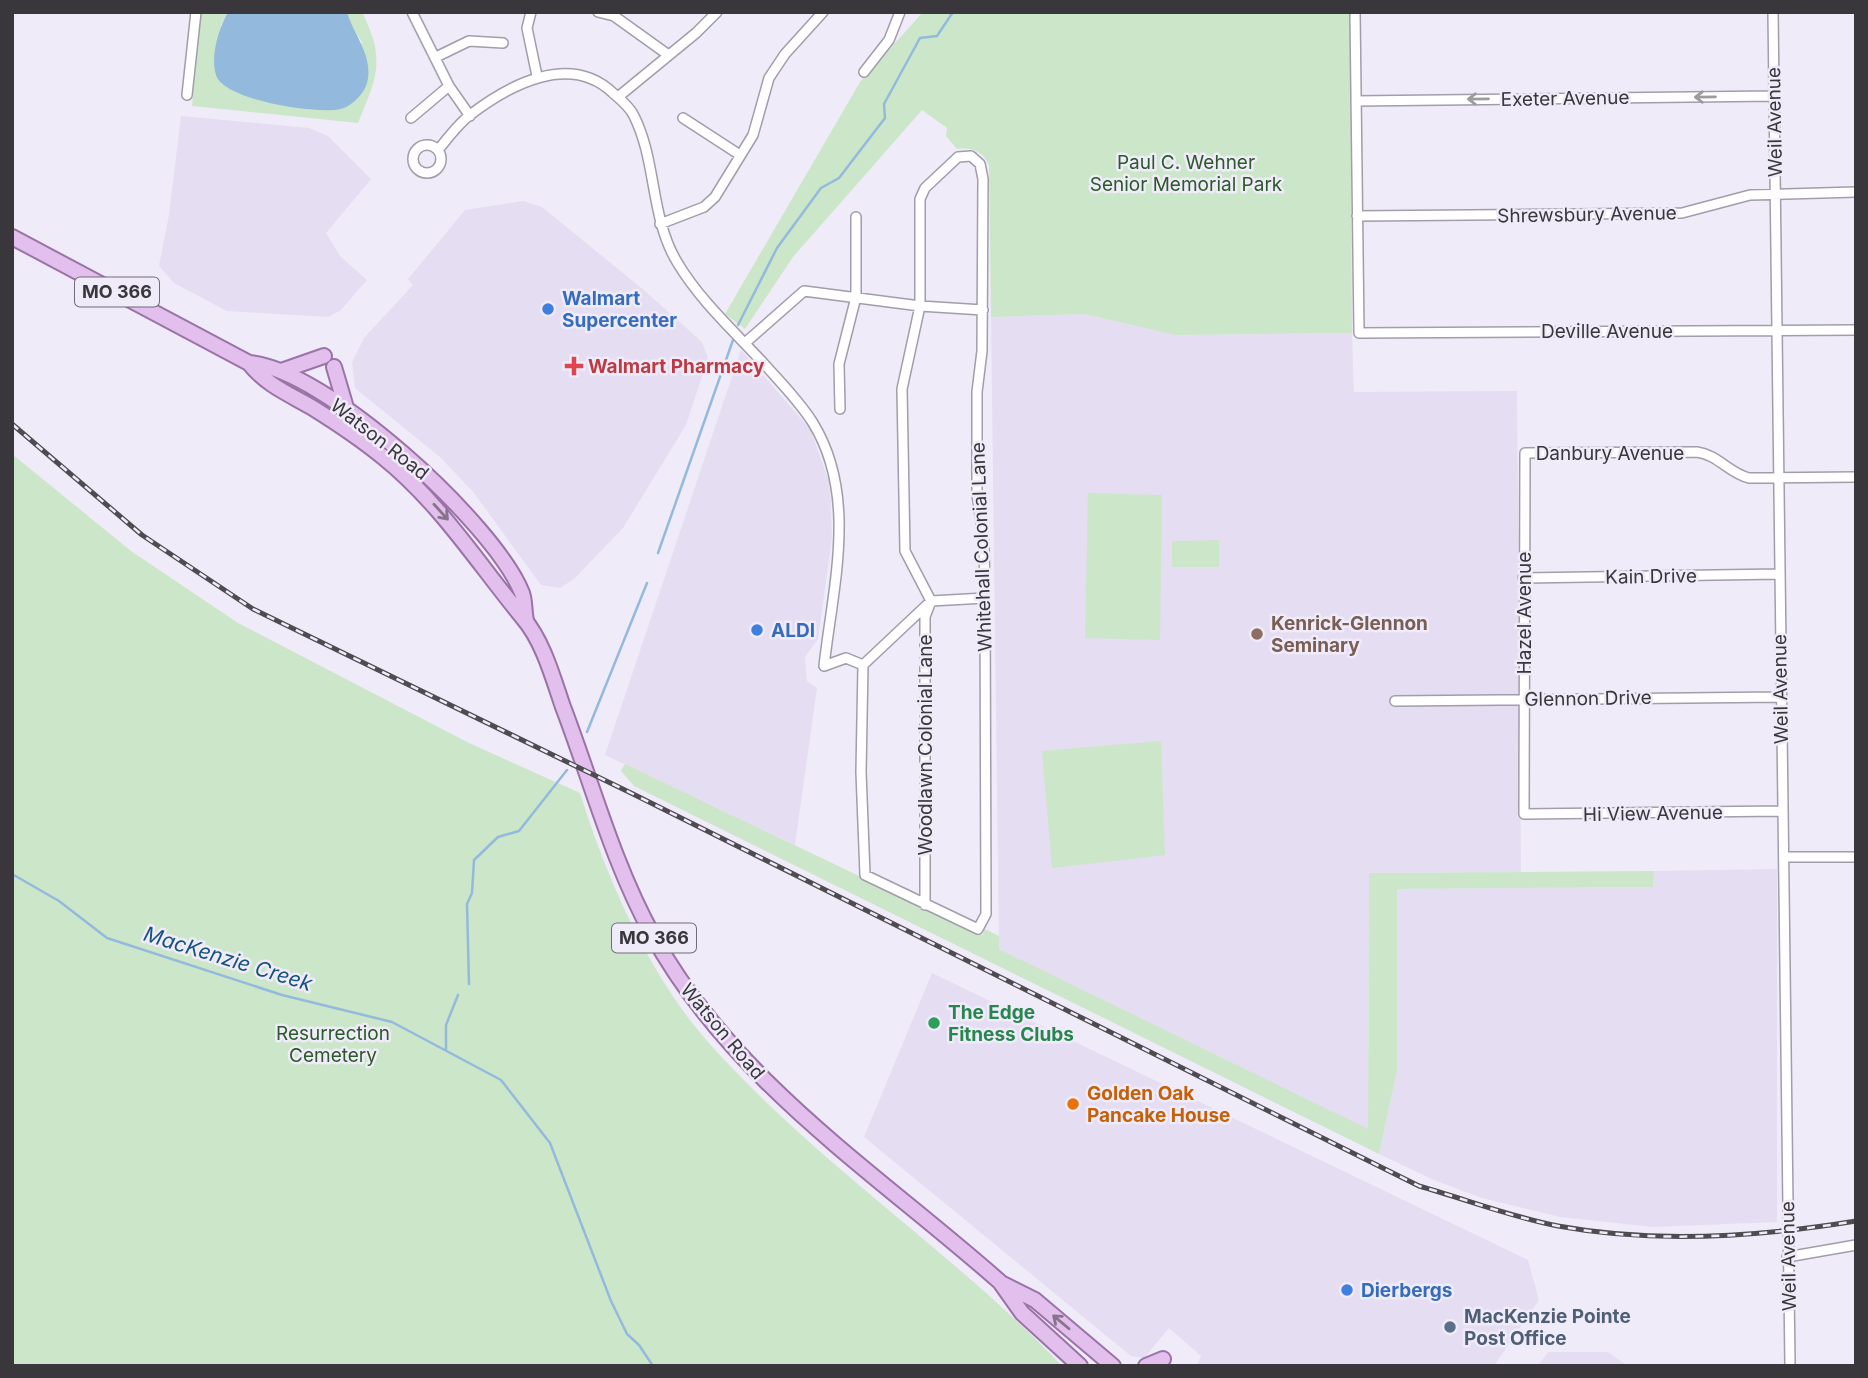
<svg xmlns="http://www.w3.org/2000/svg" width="1868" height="1378" font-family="Inter,sans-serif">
<rect width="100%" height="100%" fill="#f0ebf9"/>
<path fill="#e5ddf2" d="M181 116 309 128 328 136 371 179 326 233 340 256 367 280 341 310 328 317 227 311 174 283 159 266 169 215Z
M523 201 542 207 645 291 702 342 708 358 686 425 623 528 574 579 560 588 541 585 474 493 441 458 355 388 352 362 364 338 413 285 408 279 465 210Z
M1085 314 1174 335 1352 333 1354 392 1517 391 1521 872 1369 873 1368 1130 999 949 991 317Z
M741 350 810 429 830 484 832 537 820 625 818 639 805 657 807 681 817 688 795 845 605 755Z
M1777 869V1222L1653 1227 1560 1217 1482 1198 1434 1180 1379 1154 1397 1071 1396 889 1653 887 1654 871Z
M932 973 1528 1260 1539 1300 1494 1366H1197L1201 1356 1169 1328 1144 1358 1131 1356 864 1137Z
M1548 1352H1608L1628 1366H1538Z"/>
<path fill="#cce6ca" d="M201 12H228L221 25 238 93 311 110 342 109 362 42 351 26 347 12H362C386 60 377 77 358 123L192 106Z
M923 12H1350L1352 333 1174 335 1085 314 991 317 989 165C983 152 973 147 957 149L946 136 947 128 922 110 793 257 745 329 725 314 860 82Z
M12 454 131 551 238 623 469 743 580 793C604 869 635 942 681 1008 705 1042 736 1072 766 1102 861 1194 971 1270 1062 1366H12Z
M1088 493 1162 495 1160 640 1085 638Z
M1219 540V567H1172V541Z
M1161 741 1165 855 1052 868 1042 751Z
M625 764 982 935 985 929 999 936V949L1368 1129 1369 873 1654 871 1653 887 1397 889V1071L1379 1154 634 786 621 771Z"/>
<path fill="#93badc" d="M228 12H347C354 36 374 56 367 83 364 94 352 106 341 109 318 115 223 100 216 75 210 56 219 28 228 12Z"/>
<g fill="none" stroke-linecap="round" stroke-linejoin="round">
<path stroke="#93badc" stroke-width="2.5" d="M738 325 777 248 821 188 839 178 885 118 884 104 920 38 937 36 953 12
M658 553 733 340
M587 732 647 583
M12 874 59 901 107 938 282 995 392 1022 501 1080 550 1143 611 1301 627 1334 639 1345 653 1366
M469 984 467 904 472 893 474 860 498 837 519 831 567 770
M446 1049V1025L458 995"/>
<g stroke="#a19daa" stroke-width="12">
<path id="street" d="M412 12 449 86 470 116
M531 12 527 28 537 76
M598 12 614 16 667 54
M1355 12 1359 333 1856 330
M1773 12 1790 1366
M436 57 469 41 503 43
M864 72 889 40 900 12
M187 95 196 12
M618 97 696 33 717 12
M1356 101 1773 96
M411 118 449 86
M683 118 740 155
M413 159a14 14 0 1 1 28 0a14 14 0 1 1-28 0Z
M438 150C448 138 458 124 470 115 509 85 570 52 613 93 620 99 630 107 634 116 657 162 650 217 677 262 700 301 736 333 766 366 782 384 800 402 813 423 858 496 833 586 824 666L846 658 863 665
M1357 216 1682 213 1750 195 1856 192
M660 224 704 207 715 197 753 135 769 78 785 54 823 12
M745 343 804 291 920 306 983 310
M840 409 839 364 856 297V217
M1523 578 1779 574
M1395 701 1780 697
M1781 811 1524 814 1525 453 1697 452C1718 455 1729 473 1749 478L1856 477
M1785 857H1856
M925 905V617L931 601 905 551 902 389 920 306V199L925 188 958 157 971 156 980 164 983 179 982 351 977 392V494L984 544 985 598 986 914 978 929 865 875 861 772 863 665 931 601 985 598
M1787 1257 1856 1245"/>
</g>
<g stroke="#9a73a7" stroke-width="18">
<path id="primary" d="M12 237 249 363C266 385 289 394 313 408 337 423 361 439 383 457 440 503 477 562 523 618 543 641 553 678 563 707 592 783 613 863 652 934 732 1081 878 1174 1000 1282L1022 1313 1080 1366
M249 363C324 368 494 523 522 593 525 601 524 612 526 620
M334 367 347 411
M281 371 324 356
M1001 1283 1035 1300 1113 1366
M1146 1366 1163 1359"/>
</g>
<use href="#street" stroke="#fff" stroke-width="9"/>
<use href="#primary" stroke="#e2bfed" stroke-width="14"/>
<g stroke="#4e4b51" stroke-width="5">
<path id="rail" d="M12 424 142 535 253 609 633 794 1419 1186C1465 1199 1511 1217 1558 1226 1656 1244 1758 1237 1856 1221"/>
</g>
<use href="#rail" stroke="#f0ebf9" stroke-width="2.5" stroke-dasharray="8" stroke-linecap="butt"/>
</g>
<defs><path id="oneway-shaft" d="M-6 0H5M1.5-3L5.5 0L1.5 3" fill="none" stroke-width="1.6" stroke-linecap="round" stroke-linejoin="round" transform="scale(1.75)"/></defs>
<g stroke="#9c9b9e">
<use href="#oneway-shaft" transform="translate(1705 97) rotate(179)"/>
<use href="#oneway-shaft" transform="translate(1478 99) rotate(179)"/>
</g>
<g stroke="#85748c">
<use href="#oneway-shaft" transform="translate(441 512) rotate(48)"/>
<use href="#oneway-shaft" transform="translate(1061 1322) rotate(-140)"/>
</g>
<g fill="#3f7fe0" stroke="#f0ebf9" stroke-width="2.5">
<circle cx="548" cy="309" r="7"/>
<circle cx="757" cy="630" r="7"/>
<circle cx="1347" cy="1290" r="7"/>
</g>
<path fill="#e0444e" stroke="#f0ebf9" stroke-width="2.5" d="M570.5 355.5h7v7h7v7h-7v7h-7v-7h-7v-7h7z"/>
<circle fill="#8d6e63" stroke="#f0ebf9" stroke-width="2.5" cx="1257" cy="634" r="7"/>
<circle fill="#2e9e5b" stroke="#f0ebf9" stroke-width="2.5" cx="934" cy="1023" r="7"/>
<circle fill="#e8710a" stroke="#f0ebf9" stroke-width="2.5" cx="1073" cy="1104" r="7"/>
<circle fill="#5c6f8a" stroke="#f0ebf9" stroke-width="2.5" cx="1450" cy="1327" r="7"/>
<g text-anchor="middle" stroke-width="5" stroke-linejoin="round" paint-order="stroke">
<g fill="#f0ebf9" stroke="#706d75" stroke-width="2">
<rect x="75" y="277.5" width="84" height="29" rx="5"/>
<rect x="612" y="923.5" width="84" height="29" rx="5"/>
</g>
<g font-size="18" font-weight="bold" fill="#39373c">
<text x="117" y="298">MO 366</text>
<text x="654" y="944">MO 366</text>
</g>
<g font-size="19" fill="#39373c" stroke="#f0ebf9">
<text transform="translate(1565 98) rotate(-1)" y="7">Exeter Avenue</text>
<text transform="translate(1774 122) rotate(-91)" y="7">Weil Avenue</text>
<text transform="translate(1587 214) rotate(-1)" y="7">Shrewsbury Avenue</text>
<text x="1607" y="338">Deville Avenue</text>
<text transform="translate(380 439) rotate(38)" y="7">Watson Road</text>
<text x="1610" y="460">Danbury Avenue</text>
<text transform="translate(981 547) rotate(-92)" y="7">Whitehall Colonial Lane</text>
<text transform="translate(1651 576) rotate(-1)" y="7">Kain Drive</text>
<text transform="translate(1524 613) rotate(-90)" y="7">Hazel Avenue</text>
<text transform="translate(1780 689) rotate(-91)" y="7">Weil Avenue</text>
<text transform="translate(1588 698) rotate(-1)" y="7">Glennon Drive</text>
<text transform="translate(925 745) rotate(-90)" y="7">Woodlawn Colonial Lane</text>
<text transform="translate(1653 813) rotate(-1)" y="7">Hi View Avenue</text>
<text transform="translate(723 1031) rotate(50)" y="7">Watson Road</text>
<text transform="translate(1788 1256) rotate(-91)" y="7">Weil Avenue</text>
</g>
<g font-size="19" fill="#2a5a29" stroke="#f0ebf9">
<text x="1186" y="169">Paul C. Wehner<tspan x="1186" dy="22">Senior Memorial Park</tspan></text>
<text x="333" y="1040">Resurrection<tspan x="333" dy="22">Cemetery</tspan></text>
</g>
<g font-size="19" font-weight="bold" fill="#366cbe" stroke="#f0ebf9" text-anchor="start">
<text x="562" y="305">Walmart<tspan x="562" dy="22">Supercenter</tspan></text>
<text x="771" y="637">ALDI</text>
<text x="1361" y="1297">Dierbergs</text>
</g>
<g font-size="19" font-weight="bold" fill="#be3a42" stroke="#f0ebf9" text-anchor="start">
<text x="588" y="373">Walmart Pharmacy</text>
</g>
<g font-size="19" font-weight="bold" fill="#785e54" stroke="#f0ebf9" text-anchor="start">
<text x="1271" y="630">Kenrick-Glennon<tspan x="1271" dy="22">Seminary</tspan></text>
</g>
<g font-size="19" font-weight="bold" fill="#27864d" stroke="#f0ebf9" text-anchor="start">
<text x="948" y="1019">The Edge<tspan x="948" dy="22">Fitness Clubs</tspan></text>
</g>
<g font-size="19" font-weight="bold" fill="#c56008" stroke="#f0ebf9" text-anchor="start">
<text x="1087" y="1100">Golden Oak<tspan x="1087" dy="22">Pancake House</tspan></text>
</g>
<g font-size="19" font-weight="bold" fill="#4e5e75" stroke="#f0ebf9" text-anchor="start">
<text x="1464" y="1323">MacKenzie Pointe<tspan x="1464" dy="22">Post Office</tspan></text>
</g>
<g font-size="21" font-style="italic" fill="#15527e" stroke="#f0ebf9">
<text transform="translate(228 959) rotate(17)" y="7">MacKenzie Creek</text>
</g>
</g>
<rect width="1868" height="1378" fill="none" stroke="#39373c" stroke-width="28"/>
</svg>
